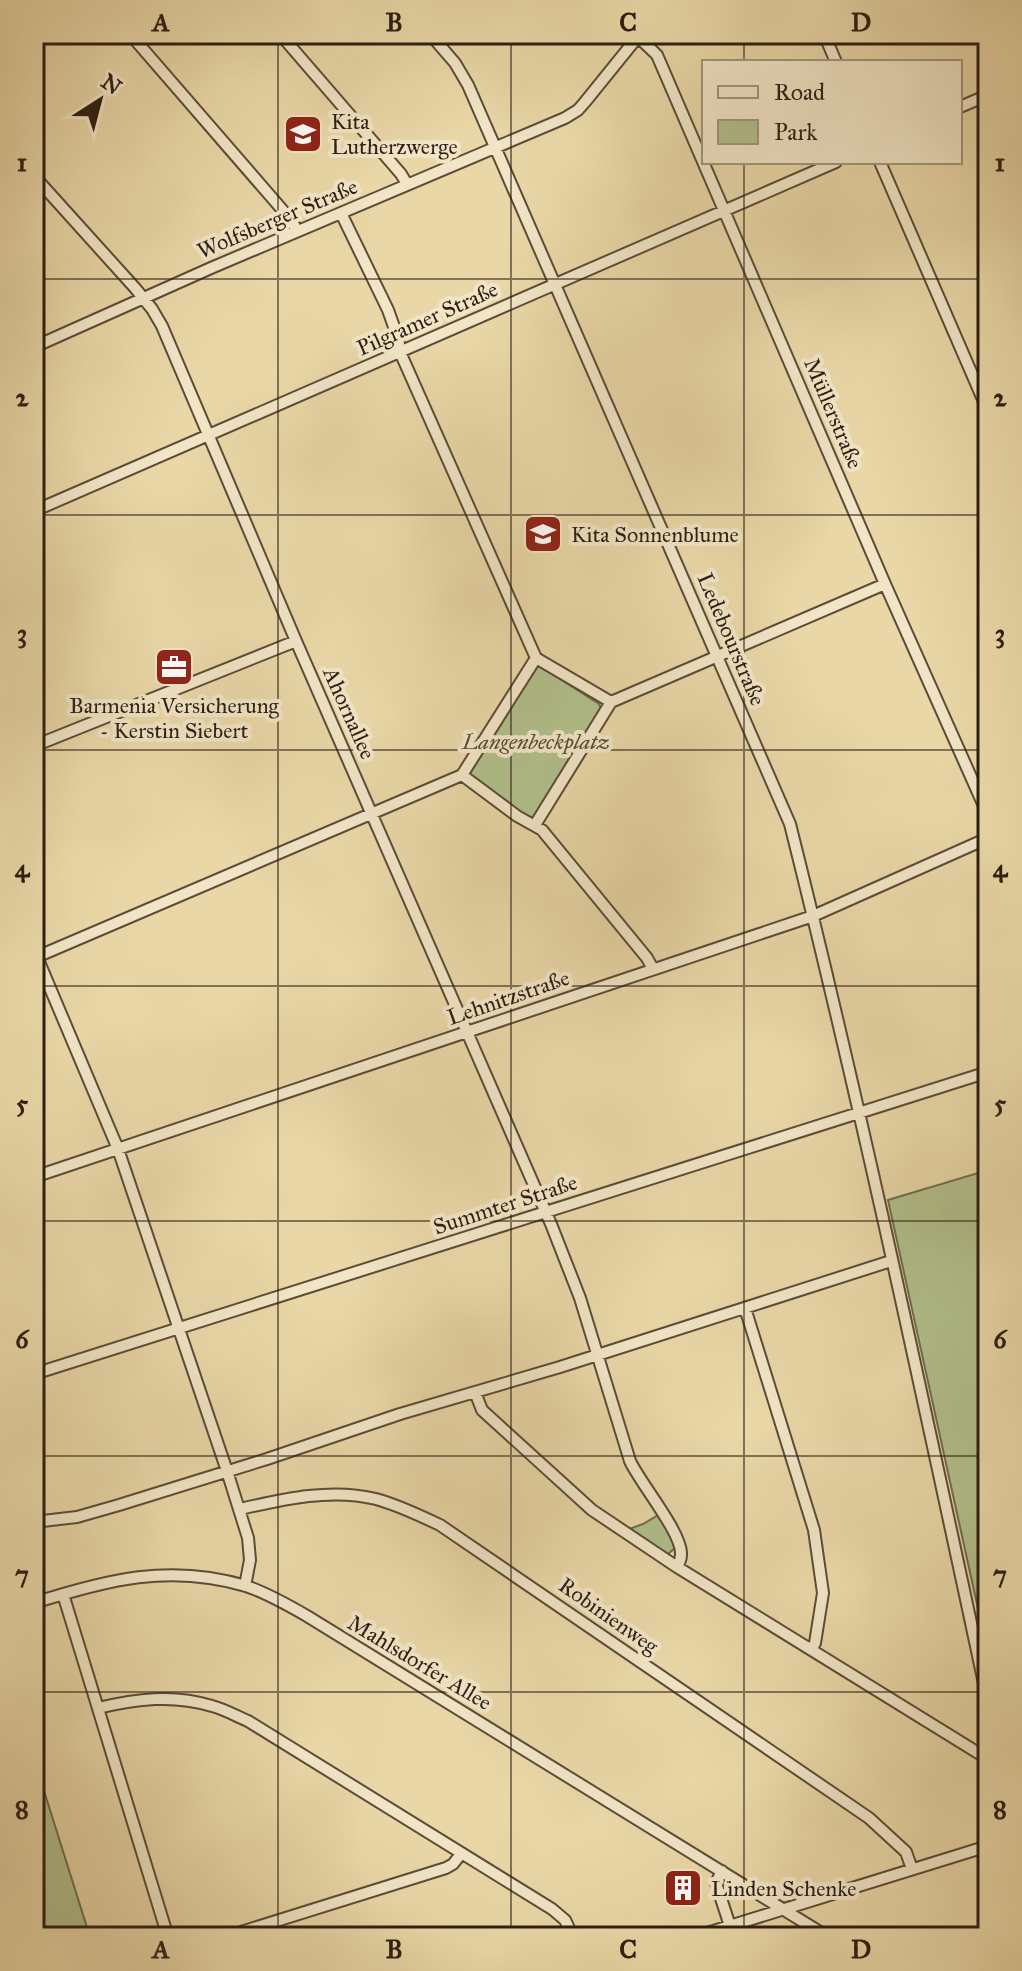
<svg xmlns="http://www.w3.org/2000/svg" width="1022" height="1971" font-family="'IM FELL Great Primer',serif">
<rect width="100%" height="100%" fill="#e9d7a7"/>
<filter id="stains"><feTurbulence type="fractalNoise" baseFrequency=".0025" numOctaves="4"/><feColorMatrix values="0 0 0 0 .2 0 0 0 0 .09 0 0 0 0 .02 0 0 0 .5 -.17"/></filter>
<radialGradient id="worn" r=".72"><stop offset=".6" stop-color="#630" stop-opacity="0"/><stop offset="1" stop-color="#630" stop-opacity=".3"/></radialGradient>
<path fill="#b1bf8b" stroke="#6e6e4e" stroke-width="2" d="M540 666 599 704 603 712 535 819 525 817 475 781 470 774V769L535 667Z
M988 1170V1654L888 1200Z
M660 1514 676 1547 667 1555 629 1529 643 1524Z
M34 1759 90 1937H34Z"/>
<g fill="none" stroke-linecap="round" stroke-linejoin="round">
<g stroke="#5b4c37" stroke-width="14">
<path id="minor" d="M130 34 292 221 297 231
M280 34 401 174 407 184
M430 34 455 63 468 85 790 824C863 1115 925 1409 988 1702
M635 34 657 55 885 584 988 815
M824 34 836 62
M960 107 988 95
M880 162 988 411
M34 176 135 288 152 309 162 326 296 641 551 1224 580 1298 630 1461C640 1483 683 1534 681 1555 681 1560 679 1563 677 1567
M341 213 388 310 398 338 400 352 536 658
M34 347 211 268 565 118 578 110 585 102 640 34
M34 511 836 162
M611 702 885 584
M34 746 296 641
M462 775 517 816 542 830 647 958 653 969
M462 775 536 658
M535 825 611 702 536 658
M34 950 118 1149 227 1471 248 1538 250 1560 245 1586
M34 958 462 775
M34 1177 813 916 988 838
M745 1308 814 1530 823 1593 815 1643 811 1650
M34 1374 988 1072
M475 1392 482 1410 592 1510 677 1567 988 1759
M240 1509C284 1499 331 1488 376 1499 398 1505 419 1515 440 1525L869 1818 906 1852 912 1869
M34 1522 77 1517 119 1505 267 1459 400 1414 560 1367 891 1261
M63 1594 168 1937
M34 1603C106 1580 170 1563 246 1586 267 1593 288 1605 307 1616L828 1937
M98 1708C136 1699 173 1694 212 1706 224 1709 236 1716 248 1721L552 1909 565 1920 573 1937
M722 1871 716 1883 730 1926
M225 1937 446 1868 453 1864 461 1854
M694 1937 988 1846"/>
</g>
<use href="#minor" stroke="#f1e5c6" stroke-width="10"/>
</g>
<path fill="none" stroke="#2c1e12" stroke-width="2" stroke-opacity="0.55" d="M278 34V1937M511 34V1937M744 34V62M744 162V1937M34 279H988M34 515H988M34 750H988M34 986H988M34 1221H988M34 1456H988M34 1692H988"/>
<defs>
<g id="school-square" transform="scale(2)"><rect x="-9" y="-9" width="18" height="18" rx="4" fill="#8f2418" stroke="#f1e5c6"/><path d="M0-5L7-2L0 1L-7-2ZM-4 1L0 2.5L4 1V4Q0 6-4 4Z" fill="#fff"/></g>
<g id="office-square" transform="scale(2)"><rect x="-9" y="-9" width="18" height="18" rx="4" fill="#8f2418" stroke="#f1e5c6"/><path d="M-6-3h4V-5.5h4V-3h4V5H-6ZM-1-4.5V-3h2v-1.5ZM-6 0V1H6V0Z" fill="#fff"/></g>
<g id="building-square" transform="scale(2)"><rect x="-9" y="-9" width="18" height="18" rx="4" fill="#8f2418" stroke="#f1e5c6"/><path d="M-4-6H4V6H1V3H-1V6H-4ZM-2.5-4.3h1.7v1.8h-1.7ZM.8-4.3h1.7v1.8H.8ZM-2.5-1h1.7V.8h-1.7ZM.8-1h1.7V.8H.8Z" fill="#fff"/></g>
</defs>
<g fill-rule="evenodd">
<use href="#school-square" x="303" y="134"/>
<use href="#school-square" x="543" y="534"/>
<use href="#office-square" x="174" y="667"/>
<use href="#building-square" x="683" y="1888"/>
</g>
<g text-anchor="middle" stroke-width="8" stroke-linejoin="round" paint-order="stroke">
<g font-size="22" fill="#2c1e12" stroke="#f1e5c6" text-anchor="start">
<text x="331" y="129">Kita<tspan x="331" dy="25">Lutherzwerge</tspan></text>
<text x="571" y="542">Kita Sonnenblume</text>
<text x="174" y="713" text-anchor="middle">Barmenia Versicherung<tspan x="174" dy="25">- Kerstin Siebert</tspan></text>
<text x="711" y="1896">Linden Schenke</text>
</g>
<g font-size="22" fill="#2c1e12" stroke="#f1e5c6">
<text transform="translate(277 218) rotate(-23)" y="8">Wolfsberger Straße</text>
<text transform="translate(427 318) rotate(-24)" y="8">Pilgramer Straße</text>
<text transform="translate(834 413) rotate(67)" y="8">Müllerstraße</text>
<text transform="translate(732 639) rotate(67)" y="8">Ledebourstraße</text>
<text transform="translate(350 713) rotate(66)" y="8">Ahornallee</text>
<text transform="translate(508 997) rotate(-19)" y="8">Lehnitzstraße</text>
<text transform="translate(505 1204) rotate(-18)" y="8">Summter Straße</text>
<text transform="translate(609 1615) rotate(35)" y="8">Robinienweg</text>
<text transform="translate(420 1662) rotate(31)" y="8">Mahlsdorfer Allee</text>
</g>
<g font-size="22" font-style="italic" fill="#544e36" stroke="#f1e5c6">
<text x="536" y="749">Langenbeckplatz</text>
</g>
</g>
<rect width="1022" height="1971" fill="none" stroke="#e9d7a7" stroke-width="88"/>
<rect x="702" y="60" width="260" height="104" fill="#f1e5c6" stroke="#a2957e" stroke-width="2"/>
<rect x="718" y="86" width="40" height="12" fill="#f1e5c6" stroke="#a2957e" stroke-width="2"/>
<text x="774" y="100" font-size="24" fill="#2c1e12">Road</text>
<rect x="718" y="120" width="40" height="24" fill="#b1bf8b" stroke="#a2957e" stroke-width="2"/>
<text x="774" y="140" font-size="24" fill="#2c1e12">Park</text>
<g transform="translate(100 100) rotate(36)" stroke="#f1e5c6" stroke-width="6" paint-order="stroke">
<path d="M0-6L14 30L0 20L-14 30Z" fill="#2c1e12"/>
<text y="-12" font-size="22" font-weight="bold" text-anchor="middle" fill="#2c1e12">N</text>
</g>
<rect x="44" y="44" width="934" height="1883" fill="none" stroke="#2c1e12" stroke-width="3"/>
<g font-size="26" text-anchor="middle" font-weight="bold" fill="#2c1e12">
<text x="161" y="31">A</text>
<text x="394" y="31">B</text>
<text x="628" y="31">C</text>
<text x="861" y="31">D</text>
<text x="22" y="171">1</text>
<text x="1000" y="171">1</text>
<text x="22" y="406">2</text>
<text x="1000" y="406">2</text>
<text x="22" y="642">3</text>
<text x="1000" y="642">3</text>
<text x="22" y="877">4</text>
<text x="1000" y="877">4</text>
<text x="22" y="1112">5</text>
<text x="1000" y="1112">5</text>
<text x="22" y="1348">6</text>
<text x="1000" y="1348">6</text>
<text x="22" y="1583">7</text>
<text x="1000" y="1583">7</text>
<text x="22" y="1818">8</text>
<text x="1000" y="1818">8</text>
<text x="161" y="1958">A</text>
<text x="394" y="1958">B</text>
<text x="628" y="1958">C</text>
<text x="861" y="1958">D</text>
</g>
<rect width="100%" height="100%" filter="url(#stains)"/>
<rect width="100%" height="100%" fill="url(#worn)"/>
</svg>
